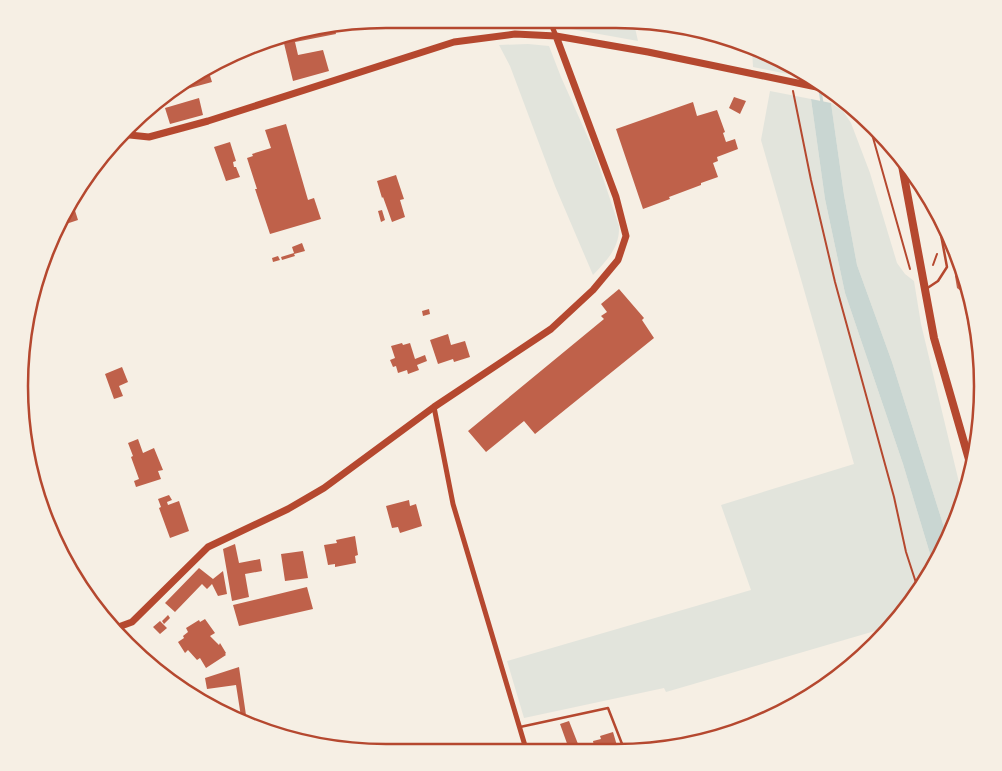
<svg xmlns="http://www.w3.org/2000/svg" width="1002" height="771" font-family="'Fira Sans Condensed',sans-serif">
<rect width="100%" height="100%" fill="#f6efe4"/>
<path fill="#e2e4dc" d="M558 19H633L638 41 560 27Z
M528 44 549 46 561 77 594 151 619 226C620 248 607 260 593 275L555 186 510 66 499 45Z
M752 48 807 77V78L753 67Z
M770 91 811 99 825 199 845 293 903 464 934 567 921 589 892 626 666 692 664 688 524 718 507 661 751 590 721 505 854 464 761 140Z
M831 103 843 111 851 123 870 173 897 263 905 274 914 281 921 324 963 499 955 526 948 540 892 362 857 265 844 195Z"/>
<path fill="#c9d6d2" d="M811 99 831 103 844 195 857 265 892 362 948 540 934 567 903 464 845 293 825 199Z"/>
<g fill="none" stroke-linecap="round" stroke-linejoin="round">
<path stroke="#c9d6d2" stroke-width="3" d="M819 83 822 103"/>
</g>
<path fill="#bf614a" d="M562 19H591V22H588V25L562 24Z
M334 26 336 34 295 42 298 55 323 50 329 71 293 81 282 35 290 31Z
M207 66 212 82 168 94 202 68Z
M734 97 746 101 740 114 729 108Z
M199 98 203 115 170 124 165 108Z
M693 102 697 116 717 110 725 132 723 133 726 142 735 139 738 149 717 157 718 161 713 163 718 177 701 183V185L669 197 670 199 643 209 616 129Z
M129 124H132L131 134 121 133Z
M286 124 308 200 314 198 321 219 270 234 255 189H257L247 158 253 156 252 154 271 148 265 130Z
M230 142 236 161 233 162 234 167H236L240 177 226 181 214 147Z
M396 175 404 199 400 200 405 217 392 222 383 197 382 198 377 181Z
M71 198 78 220 57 227 68 202Z
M382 210 385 220 381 222 378 211Z
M302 243 305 251 294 254 295 256 282 260 281 257 294 253 292 247Z
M958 253 962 266 959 267Z
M278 256 280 260 273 262 272 258Z
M963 270 969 290 961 291 957 288 955 276 957 271Z
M619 289 644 318 642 320 654 338 535 434 524 421 486 452 468 431 604 319 601 316 607 312 601 304Z
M971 297 976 314 981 365 976 367 963 299Z
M429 309 430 314 423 316 422 311Z
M448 334 451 345 465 341 470 357 454 362 453 359 438 364 430 340Z
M402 343 403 345 410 343 415 359 425 355 427 361 417 365 419 370 408 374 407 370 398 373 396 366 393 367 390 360 395 358 391 346Z
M122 367 128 382 119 386 123 396 114 399 105 374Z
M138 439 143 453 154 448 163 470 158 471 161 479 136 487 134 481 139 479 131 457 133 456 128 443Z
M169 495 172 500 167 502 168 505 179 501 189 531 170 538 159 508 161 507 158 499Z
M409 500 410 506 416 504 422 526 400 533 398 527 392 528 386 506Z
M355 536 358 555 355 556 356 563 335 567V564L328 565 324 545 337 543 336 540Z
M235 544 239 563 260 559 262 571 245 574 249 597 232 601 223 549Z
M303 551 308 578 285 581 281 554Z
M199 568 213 579 223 571 227 594 218 596 212 584 207 589 202 584 175 612 165 603Z
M307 587 313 609 239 626 233 605Z
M168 615 170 618 164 624 162 621Z
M205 619 215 633 210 636 219 645 220 643 226 653 225 654 226 655 206 668 200 658 197 660 188 650 185 653 178 642 184 638 183 636 188 632 186 628 199 620 200 622Z
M160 621 167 628 160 634 153 627Z
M128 643 139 653 138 654 126 645Z
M239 667 247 722 242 723 236 685 207 689 205 678Z
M569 721 580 749H569L560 724Z
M613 732 618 749H585L594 746 593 741 601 739 600 736Z
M561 743 562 749H539V747Z"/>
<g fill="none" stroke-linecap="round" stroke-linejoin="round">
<path stroke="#b5482f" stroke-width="2" d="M789 68 790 73
M793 91 811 180 835 282 894 497 906 552 919 592
M870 127 910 269
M933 265 937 254"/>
<path stroke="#b5482f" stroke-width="2.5" d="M926 289 938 281 947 267 936 208
M520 727 608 708 624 749"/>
<path stroke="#b5482f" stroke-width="5" d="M549 19 556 36
M434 407 453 504 526 749"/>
<path stroke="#b5482f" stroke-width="7" d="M120 134 149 137 208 121 454 42 515 34 556 36 648 52 831 90
M113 629 132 622 208 547 288 509 324 488 434 407 551 329 593 290 618 260 626 236 616 197 556 36"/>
<path stroke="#b5482f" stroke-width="8" d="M901 160 934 338 972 470"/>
</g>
<path d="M0 0H1002V771H0ZM386 28H616A358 358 0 0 1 974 386V386A358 358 0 0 1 616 744H386A358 358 0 0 1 28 386V386A358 358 0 0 1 386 28Z" fill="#f6efe4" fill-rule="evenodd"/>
<path fill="none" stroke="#b5482f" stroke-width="2.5" d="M386 28H616A358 358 0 0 1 974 386V386A358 358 0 0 1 616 744H386A358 358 0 0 1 28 386V386A358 358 0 0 1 386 28Z"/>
</svg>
